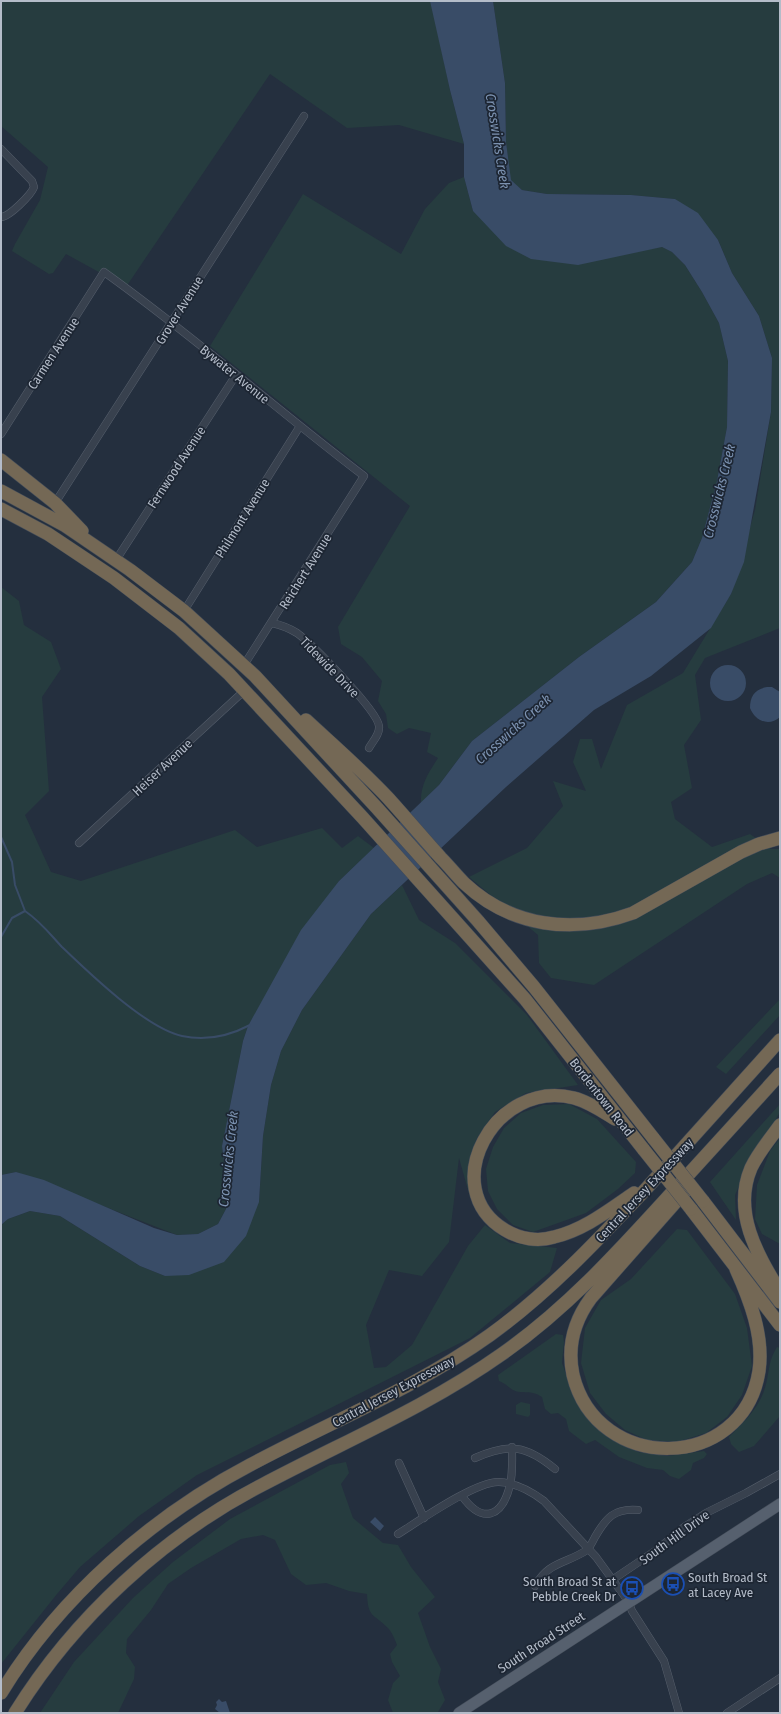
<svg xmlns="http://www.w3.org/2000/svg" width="781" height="1714" font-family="'Fira Sans Condensed',sans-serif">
<rect width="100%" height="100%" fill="#242f3e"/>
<path fill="#263c3f" d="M1 1H431L450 90 464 144 399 125 347 128 270 74 126 287 66 254 53 273 49 274 12 251 15 244 40 200 48 167 1 126Z
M493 1H780V628L705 658 695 675 701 720 684 745 692 788 671 802 675 819 712 847 750 834 771 849H780V878L772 873 747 884 594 985 551 978 539 963 538 935 469 877 527 848 563 806 553 781 586 791 573 762 580 739H592L601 769 627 705 683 673 731 594 755 510 771 412 772 358 759 316 732 273 718 240 675 199 631 195 547 194 522 190 510 180 506 142 505 83Z
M464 177 473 211 644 250 662 247 672 252 685 265 702 292 719 323 728 361 727 427 717 481 702 538 692 562 656 602 579 657 472 741 439 785 421 803C420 785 429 772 438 758L427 752 431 733 409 728 397 734 388 728 386 714 378 701 382 681 362 657 341 644 338 627 410 506 210 346 303 194 401 254 425 209 449 183Z
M1 587 19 601 24 625 51 642 61 669 42 697 49 791 25 815 51 872 81 881 235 830 257 847 322 828 342 848 358 836 374 848 339 881 248 1026 243 1041 222 1146 227 1186 226 1209 218 1224 198 1234 177 1235 16 1172 1 1175Z
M402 885 419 920 455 943 527 1015 578 1085 526 1093 495 1112 477 1138 470 1169V1197L459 1158 449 1242 422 1276 389 1270 366 1325 374 1368 386 1367 412 1345 468 1246 485 1225 510 1243 557 1248 550 1272 470 1338 197 1475 139 1516 80 1567 57 1594 1 1664V1225L8 1219 30 1211 60 1216 140 1266 165 1276 259 1202 263 1136 271 1085 281 1051 302 1010 371 914Z
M780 999V1015L726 1074 716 1067Z
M569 1104 597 1119 636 1162 635 1173 618 1189 586 1213 533 1232 513 1225 497 1209 488 1191 486 1169 493 1147 504 1128 521 1113 543 1105Z
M780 1104V1112L750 1163 735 1195 736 1220 710 1182Z
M780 1138V1244L762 1234 755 1219 757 1185 770 1151Z
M677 1229 687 1230 735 1294 747 1328 752 1366 742 1395 727 1417 706 1433 677 1442 647 1440 625 1430 606 1414 590 1393 581 1363 585 1328 601 1300 631 1279Z
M556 1334 563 1335 564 1342 562 1363 572 1391 589 1420 611 1439 638 1452 667 1456 704 1451 707 1454 704 1458 693 1463 691 1470 679 1479 670 1476 663 1470 647 1468 619 1457 595 1440 586 1444 569 1431 566 1419 558 1413 551 1414 545 1409 542 1397C530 1389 523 1395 513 1390 508 1387 505 1383 499 1381L498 1375Z
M777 1347 780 1348V1416L754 1446 739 1452 731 1444 729 1437C742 1424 758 1409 764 1391 770 1374 767 1363 777 1347Z
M521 1402 530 1404V1415L528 1417 516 1414V1405Z
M346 1462 349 1473 341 1484 353 1518 383 1543 398 1545 411 1567 435 1597 418 1613 430 1647 441 1669 438 1682 445 1700 438 1712 393 1713 388 1700 393 1683 400 1676 392 1662 390 1654 397 1645C395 1640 392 1632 388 1628 373 1613 368 1618 367 1594L349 1591 326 1583 306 1585 291 1574 275 1540 263 1535 241 1539 191 1568 168 1584 151 1610 127 1639 126 1653 135 1667 134 1679 118 1713H40L74 1662 133 1598 173 1562 230 1519 330 1465Z"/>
<path fill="#394c67" d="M430 1H493L505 83 506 142 511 180 522 190 547 194 631 195 675 199 698 213 718 240 732 273 759 316 772 358 771 412 744 562 731 594 711 628 651 676 594 710 506 787 371 914 302 1010 281 1051 271 1085 263 1136 259 1202 246 1236 224 1262 189 1275 165 1276 140 1266 60 1216 30 1211 8 1219 1 1225V1175L16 1172 44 1180 154 1228 177 1235 198 1234 218 1224 226 1209 227 1186 222 1146 243 1041 248 1026 301 930 339 881 439 785 472 741 579 657 656 602 692 562 702 538 717 481 727 427 728 361 719 323 702 292 685 265 672 252 662 247 578 265 531 259 506 246 473 211 464 177V144L450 90Z
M710 683a18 18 0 1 1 36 0a18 18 0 1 1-36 0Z
M767 687H772L780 692V717C769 727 755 721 750 708 750 696 755 689 767 687Z
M375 1517 384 1526 380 1531 370 1522Z
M219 1699 222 1702 226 1701 230 1713H220L215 1709 217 1705 216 1702Z"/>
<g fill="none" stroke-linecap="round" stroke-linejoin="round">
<path stroke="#394c67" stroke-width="2" d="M1 837 12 862 15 885 25 911
M25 911C41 922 49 933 62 947 89 973 146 1028 182 1036 205 1041 229 1036 250 1025
M1 937 12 918 25 911"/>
<g stroke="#565f6c" stroke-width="8">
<path id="street" d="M1 149 32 181 34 187C31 195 9 217 1 217
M1 434 104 272C194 336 277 410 364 476L244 665
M55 503 304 116
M116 560 236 375
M184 611 300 426
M272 623C281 625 289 628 297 633 312 644 377 710 379 726 380 734 373 741 369 748
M79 843 245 690
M475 1458C509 1443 526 1445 555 1469
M399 1463 424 1518
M462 1496C482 1524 502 1518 510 1485 513 1473 512 1459 512 1447
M398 1534C419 1521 476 1481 499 1482 516 1483 531 1491 544 1501L596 1557 628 1601 632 1611 664 1661 679 1713
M612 1580 658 1549 684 1527 706 1513 746 1493 780 1474
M535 1586C549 1561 566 1564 587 1550 590 1547 593 1541 595 1537 606 1518 614 1508 638 1510
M727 1713 780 1678"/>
</g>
<g stroke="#414a57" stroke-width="12">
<path id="primary" d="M459 1713 780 1504"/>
</g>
<g stroke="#434c59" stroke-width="14">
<path id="highway" d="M1 460 55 503 82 531
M1 491 64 525 130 570 184 611 255 676 377 808 478 921 534 987 654 1139
M1 509 48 534 114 578 179 628 229 674 363 818 525 999 644 1150
M306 720C334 746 363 771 389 799 407 819 424 839 441 858 449 866 456 875 464 883 511 927 573 935 633 913L741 852 759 844 780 838
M615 1119C602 1111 589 1102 574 1098 495 1078 435 1188 505 1230 520 1239 538 1242 554 1237 584 1230 609 1210 634 1193
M780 1125C770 1139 758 1153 751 1168 732 1213 758 1255 780 1292
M688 1188 591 1298C574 1321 567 1347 573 1375 597 1474 743 1473 759 1371 764 1336 750 1300 736 1269
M703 1201 780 1302
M691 1209 780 1325
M1 1693C59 1598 151 1517 250 1465 330 1422 416 1388 490 1335 548 1293 596 1242 645 1190 690 1140 735 1090 780 1040
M15 1713C74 1618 163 1536 262 1485 343 1442 427 1407 502 1354 565 1310 616 1254 667 1198 705 1156 743 1115 780 1074"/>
</g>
<use href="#street" stroke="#38414e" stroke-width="7"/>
<use href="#primary" stroke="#56606e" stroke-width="11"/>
<use href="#highway" stroke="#746855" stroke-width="13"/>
<g stroke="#434c59" stroke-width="14" stroke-linecap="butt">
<path id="highway-bridge" d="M654 1139 703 1201
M644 1150 691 1209"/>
</g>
<use href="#highway-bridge" stroke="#746855" stroke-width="13"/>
</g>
<defs>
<g id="bus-ring" transform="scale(1.15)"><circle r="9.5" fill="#1d2633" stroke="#1a4fb4" stroke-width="1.5"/><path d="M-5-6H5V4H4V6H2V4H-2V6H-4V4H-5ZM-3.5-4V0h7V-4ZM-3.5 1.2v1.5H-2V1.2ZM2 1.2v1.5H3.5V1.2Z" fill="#1a4fb4"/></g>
</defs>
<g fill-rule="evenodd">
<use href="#bus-ring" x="673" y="1584"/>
<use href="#bus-ring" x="632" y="1588"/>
</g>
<g text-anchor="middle" stroke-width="3.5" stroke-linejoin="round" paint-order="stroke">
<g font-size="13" fill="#b4bcc9" stroke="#1d2633">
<text transform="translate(179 310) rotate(-58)" y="5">Grover Avenue</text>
<text transform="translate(53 353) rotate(-57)" y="5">Carmen Avenue</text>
<text transform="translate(235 374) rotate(39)" y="5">Bywater Avenue</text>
<text transform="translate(176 467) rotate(-57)" y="5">Fernwood Avenue</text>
<text transform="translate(242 518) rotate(-58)" y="5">Philmont Avenue</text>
<text transform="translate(305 571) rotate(-58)" y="5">Reichert Avenue</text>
<text transform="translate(330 667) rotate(46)" y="5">Tidewide Drive</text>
<text transform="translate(162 767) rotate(-43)" y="5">Heiser Avenue</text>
<text transform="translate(602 1097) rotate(52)" y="5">Bordentown Road</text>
<text transform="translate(644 1190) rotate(-47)" y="5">Central Jersey Expressway</text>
<text transform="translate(393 1391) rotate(-28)" y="5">Central Jersey Expressway</text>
<text transform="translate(674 1537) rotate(-36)" y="5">South Hill Drive</text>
<text transform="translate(541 1642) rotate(-33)" y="5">South Broad Street</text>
</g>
<g font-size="13" fill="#b4bcc9" stroke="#1d2633" text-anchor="start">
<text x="688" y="1582">South Broad St<tspan x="688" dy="15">at Lacey Ave</tspan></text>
<text x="616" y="1586" text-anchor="end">South Broad St at<tspan x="616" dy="15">Pebble Creek Dr</tspan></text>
</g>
<g font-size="14" font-style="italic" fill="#7c92b1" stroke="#1d2633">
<text transform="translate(498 141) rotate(81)" y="5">Crosswicks Creek</text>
<text transform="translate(719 491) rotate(-76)" y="5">Crosswicks Creek</text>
<text transform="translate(513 729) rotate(-42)" y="5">Crosswicks Creek</text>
<text transform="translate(228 1159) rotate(-84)" y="5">Crosswicks Creek</text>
</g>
</g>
<rect width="781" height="1714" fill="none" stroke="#b4bcc9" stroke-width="4"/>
</svg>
